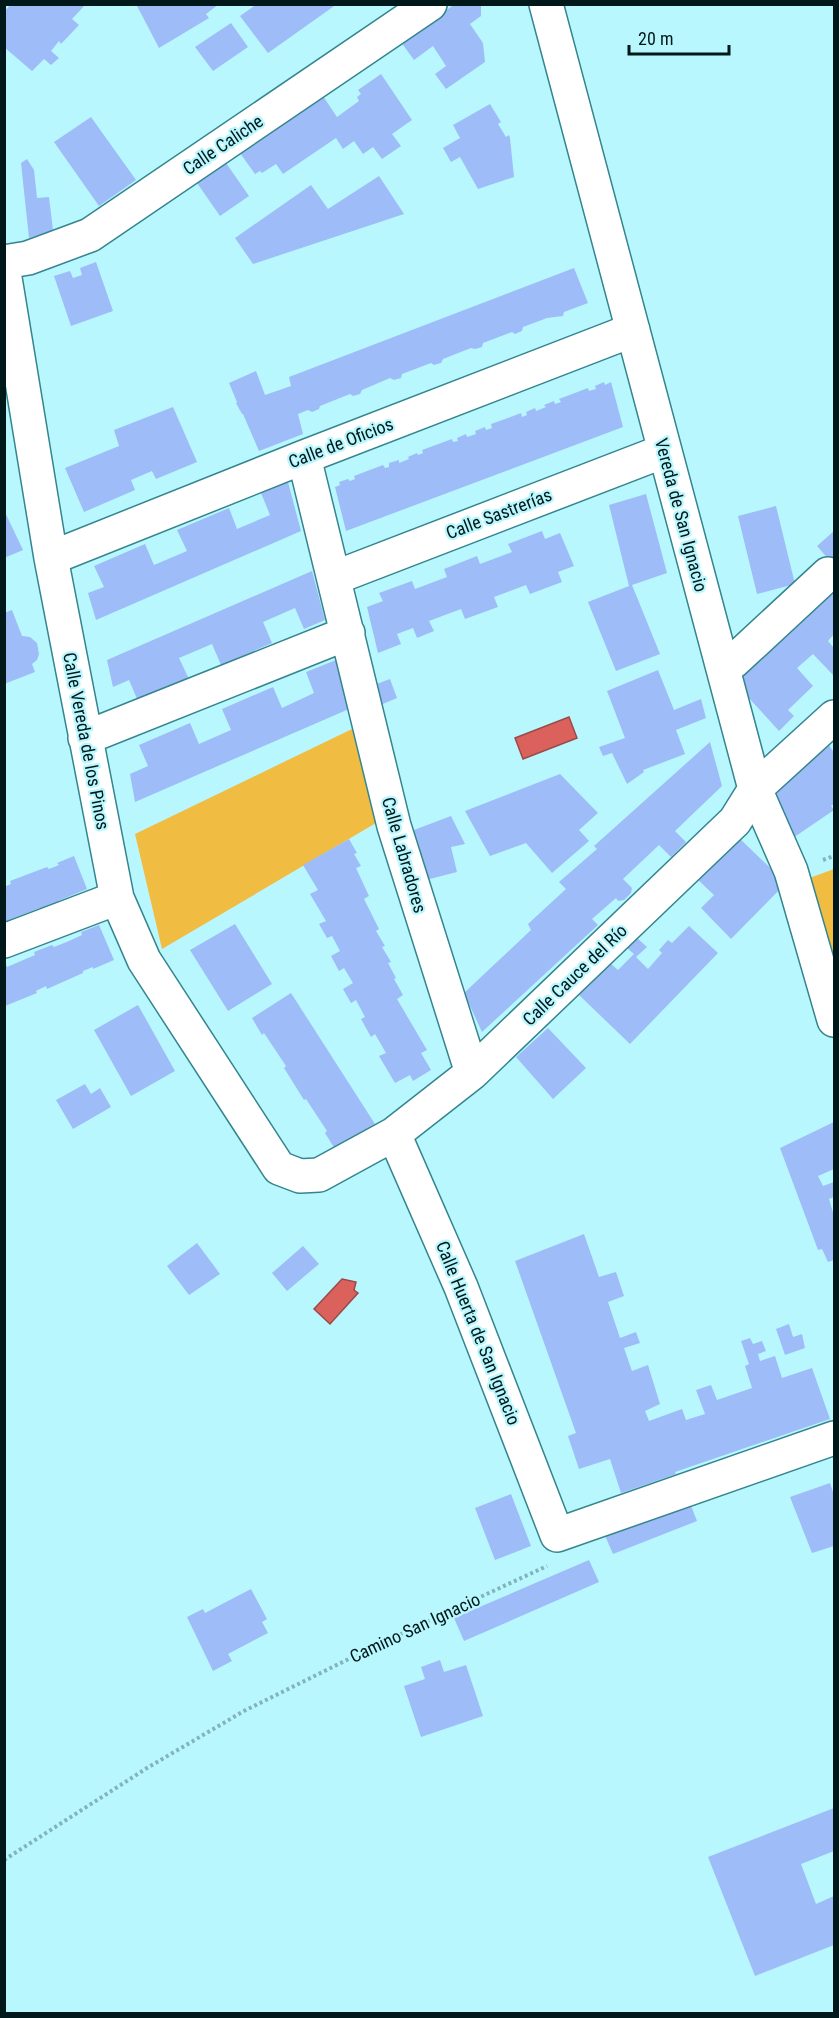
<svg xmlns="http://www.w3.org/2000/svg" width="839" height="2018" font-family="'Roboto Condensed',sans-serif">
<rect width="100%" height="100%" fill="#b9f7fe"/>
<path fill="#f1bc42" d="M352 729 376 823 162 949 135 834Z
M834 869V993L804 880Z"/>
<path fill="#db615d" stroke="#9a4b49" stroke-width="1.5" d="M569 717 577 738 523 759 515 738Z
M342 1279 356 1282 354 1290 358 1293 330 1324 314 1309Z"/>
<path fill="#9ebcf8" d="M11 4H86L72 19 79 25 61 44 59 41 51 51 59 58 51 65 44 59 32 71 4 47V12Z
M136 4H219L206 14 209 18 159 48Z
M257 4H337L268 53 240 16Z
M455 4H481V16L470 24 483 43 485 62 446 89 435 74 446 66 433 46 414 60 401 42Z
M231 23 248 47 213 71 195 47Z
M381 74 412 120 392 134 401 146 382 159 373 147 363 154 354 141 343 149 336 138 283 174 276 164 262 173 260 171 255 174 240 153 323 96 337 117 359 101 357 97 361 94 358 90Z
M490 104 501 122 498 124 506 137 509 135 510 138 514 177 478 189 460 157 451 162 443 148 460 138 453 125Z
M91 117 136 180 99 206 54 142Z
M27 159 34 170 37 198 49 197 53 230 29 238 21 163Z
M226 163 249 196 220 216 197 183Z
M379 176 404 214 253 264 235 238 311 185 328 209Z
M96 262 113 311 71 326 54 276 70 271 73 278 82 275 80 268Z
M574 268 588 303 564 312 563 316 547 318 523 327 522 331 515 334 512 332 483 343 482 347 475 349 471 348 443 359 441 363 434 365 431 363 402 374 401 378 394 380 390 378 362 390 360 394 353 396 350 394 320 406 319 409 312 412 308 410 298 414 303 434 259 451 243 414H242L236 403 237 402 229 383 256 371 265 395 291 386 289 377Z
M604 382 605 385 611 382 623 427 346 531 335 487 340 485 339 482 348 479 350 481 355 479 354 476 383 465 385 468 389 467V463L399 460V463L409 459 408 457 417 453 418 455 423 453 422 450 452 439 453 442 458 441 457 438 466 434 467 437 476 434 475 431 485 427 486 430 492 428 491 424 505 419 521 413 522 417 527 415 526 412 535 408 536 411 546 407 544 405 554 401 555 404 561 402 559 399 588 388 589 391 596 389 595 386Z
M173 407 197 462 156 479 152 471 131 480 135 490 84 512 65 468 119 446 114 430Z
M288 482 301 531 96 620 88 593 104 587 94 566 145 544 154 565 187 551 177 530 229 508 237 529 270 515 261 493Z
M646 494 667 573 632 585 660 654 616 671 588 602 629 586 609 505Z
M776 506 795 584 757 594 738 516Z
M4 510 23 550 4 558Z
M542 531 545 539 560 533 574 566 558 572 562 582 530 594 526 585 494 597 498 607 465 619 461 609 429 621 434 631 417 638 413 628 397 634 401 644 378 653 367 607 383 601 379 593 412 581 415 589 447 577 444 569 477 556 480 564 512 552 508 544Z
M834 531V560L831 562 817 546Z
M312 571 325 620 304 629 295 608 263 622 272 643 221 665 212 644 179 658 189 679 138 701 129 680 113 687 107 660Z
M834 583V634L828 641 834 648V676L813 654 797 668 813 686 788 710 794 716 779 731 738 686 735 672Z
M12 610 22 636 30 637 37 643 39 654 37 660 32 664 35 672 4 684V613Z
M336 660 349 709 135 802 130 774 148 766 139 745 190 723 199 744 231 730 222 709 273 687 282 708 314 693 306 672Z
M658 670 674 710 701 699 706 718 676 730 685 754 643 770 644 772 627 784 612 753 603 756 599 747 625 738 607 691Z
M390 679 397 698 378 706 371 686Z
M824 737 834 753V804L831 806 834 810 790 840 767 794Z
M710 742 722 786 675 831 686 842 671 857 659 845 623 879 632 888 631 893 624 900 618 901 616 898 592 919 598 925 482 1032 464 993 531 930 528 924 566 889 559 882 597 849 594 846Z
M560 774 598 813 579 830 589 841 552 873 526 843 490 856 465 811Z
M451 816 465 844 451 847 457 872 418 882 406 833Z
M736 835 786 883 731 939 701 908 714 895 695 877Z
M349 839 357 853 354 854 361 866 356 868 369 896 364 899 379 929 376 931 385 946 382 947 391 962 388 963 396 978 394 979 403 995 397 999 427 1050 421 1053 431 1070 413 1081 410 1075 395 1083 379 1056 386 1053 375 1034 371 1037 361 1019 365 1017 356 1000 351 1003 343 989 353 983 344 968 339 971 331 956 340 951 332 936 327 938 319 924 326 921 310 894 318 890 303 865Z
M74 856 87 889 58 901 59 904 41 911 40 908 11 919 12 921 4 924V887L11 884 10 881 47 867 49 869 59 865 57 863Z
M235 924 272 984 228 1011 190 950Z
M99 925 114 960 93 969V967L83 971V973L47 989 46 986 36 991 37 993 5 1006V962L7 967 35 955 34 952 52 945 54 947 69 941 82 935 81 932Z
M689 926 718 953 630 1044 579 995 611 964 618 970 634 954 627 948 637 938 647 947 636 957 648 969 662 953 659 950 668 940 672 943Z
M291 993 375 1124 335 1149 325 1133 327 1131 306 1099 304 1100 284 1068 286 1066 264 1033 262 1035 252 1018Z
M138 1005 175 1071 131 1096 94 1030Z
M548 1028 586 1068 553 1099 516 1057Z
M85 1084 91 1094 100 1088 111 1107 73 1129 56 1100Z
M834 1122V1169L818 1176 823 1186 834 1182V1197L829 1199 834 1216V1244H833L834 1260 828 1262 822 1249 818 1250 780 1148Z
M584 1234 599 1277 616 1272 624 1296 608 1302 620 1338 636 1332 640 1343 624 1348 632 1371 648 1365 660 1404 645 1411 649 1421 682 1409 686 1420 705 1414 696 1390 711 1385 717 1400 752 1388 745 1366 749 1364 741 1341 750 1338 753 1344 762 1341 766 1351 758 1354 760 1361 775 1356 782 1378 812 1368 830 1419 675 1472 676 1474 621 1493 610 1459 579 1469 568 1436 576 1433 515 1261Z
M197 1243 220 1274 189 1295 167 1266Z
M303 1246 319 1264 287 1291 272 1273Z
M789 1324 793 1337 802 1334 805 1348 785 1355 776 1329Z
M830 1483 834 1495V1546L812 1553 790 1497Z
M511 1494 531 1546 495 1560 475 1508Z
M688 1498 697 1521 613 1554 603 1531Z
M589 1560 599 1582 464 1641 454 1618Z
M251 1589 267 1619 262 1622 268 1633 228 1654 232 1661 213 1671 187 1617 203 1609 205 1613Z
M440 1660 444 1672 466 1665 483 1716 421 1737 404 1686 425 1679 421 1667Z
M834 1808V1851L801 1864 816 1904 834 1896V1945L755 1976 708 1857Z"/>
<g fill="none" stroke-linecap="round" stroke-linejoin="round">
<g stroke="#34858e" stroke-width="36">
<path id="minor" d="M546 4 755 789 791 871 834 1020
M4 262 28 258 90 235 430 4
M4 272 51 558 117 898 144 960 279 1168 300 1176 319 1175 394 1134 472 1073 735 821 755 789 834 717
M304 457 394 826 472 1073
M51 558 304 457 633 330
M334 578 664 451
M722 665 733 662 828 574
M85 738 348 633
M4 941 117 898
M394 1134 461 1287 557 1535 834 1438"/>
</g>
<path stroke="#82b4ba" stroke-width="4" stroke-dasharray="3 3" stroke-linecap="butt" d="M823 860 834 856
M4 1860 147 1768 244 1711 377 1645 547 1566"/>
<use href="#minor" stroke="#fff" stroke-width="33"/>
</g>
<g text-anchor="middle" stroke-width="4.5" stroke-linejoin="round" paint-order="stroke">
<g font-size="18" fill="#01181a" stroke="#b9f7fe">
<text transform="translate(223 145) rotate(-34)" y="6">Calle Caliche</text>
<text transform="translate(341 443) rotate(-21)" y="6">Calle de Oficios</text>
<text transform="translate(499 514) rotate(-21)" y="6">Calle Sastrerías</text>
<text transform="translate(681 515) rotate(75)" y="6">Vereda de San Ignacio</text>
<text transform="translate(86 741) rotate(79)" y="6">Calle Vereda de los Pinos</text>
<text transform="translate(404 855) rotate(74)" y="6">Calle Labradores</text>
<text transform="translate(575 975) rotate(-44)" y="6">Calle Cauce del Río</text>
<text transform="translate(478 1333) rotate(68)" y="6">Calle Huerta de San Ignacio</text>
<text transform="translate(415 1628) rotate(-25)" y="6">Camino San Ignacio</text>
</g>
</g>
<rect width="839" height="2018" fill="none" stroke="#01181a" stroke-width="12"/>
<path d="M629 45v9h100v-9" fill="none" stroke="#01181a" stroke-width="3"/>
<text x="638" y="45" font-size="18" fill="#01181a" stroke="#b9f7fe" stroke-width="4.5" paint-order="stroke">20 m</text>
</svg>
